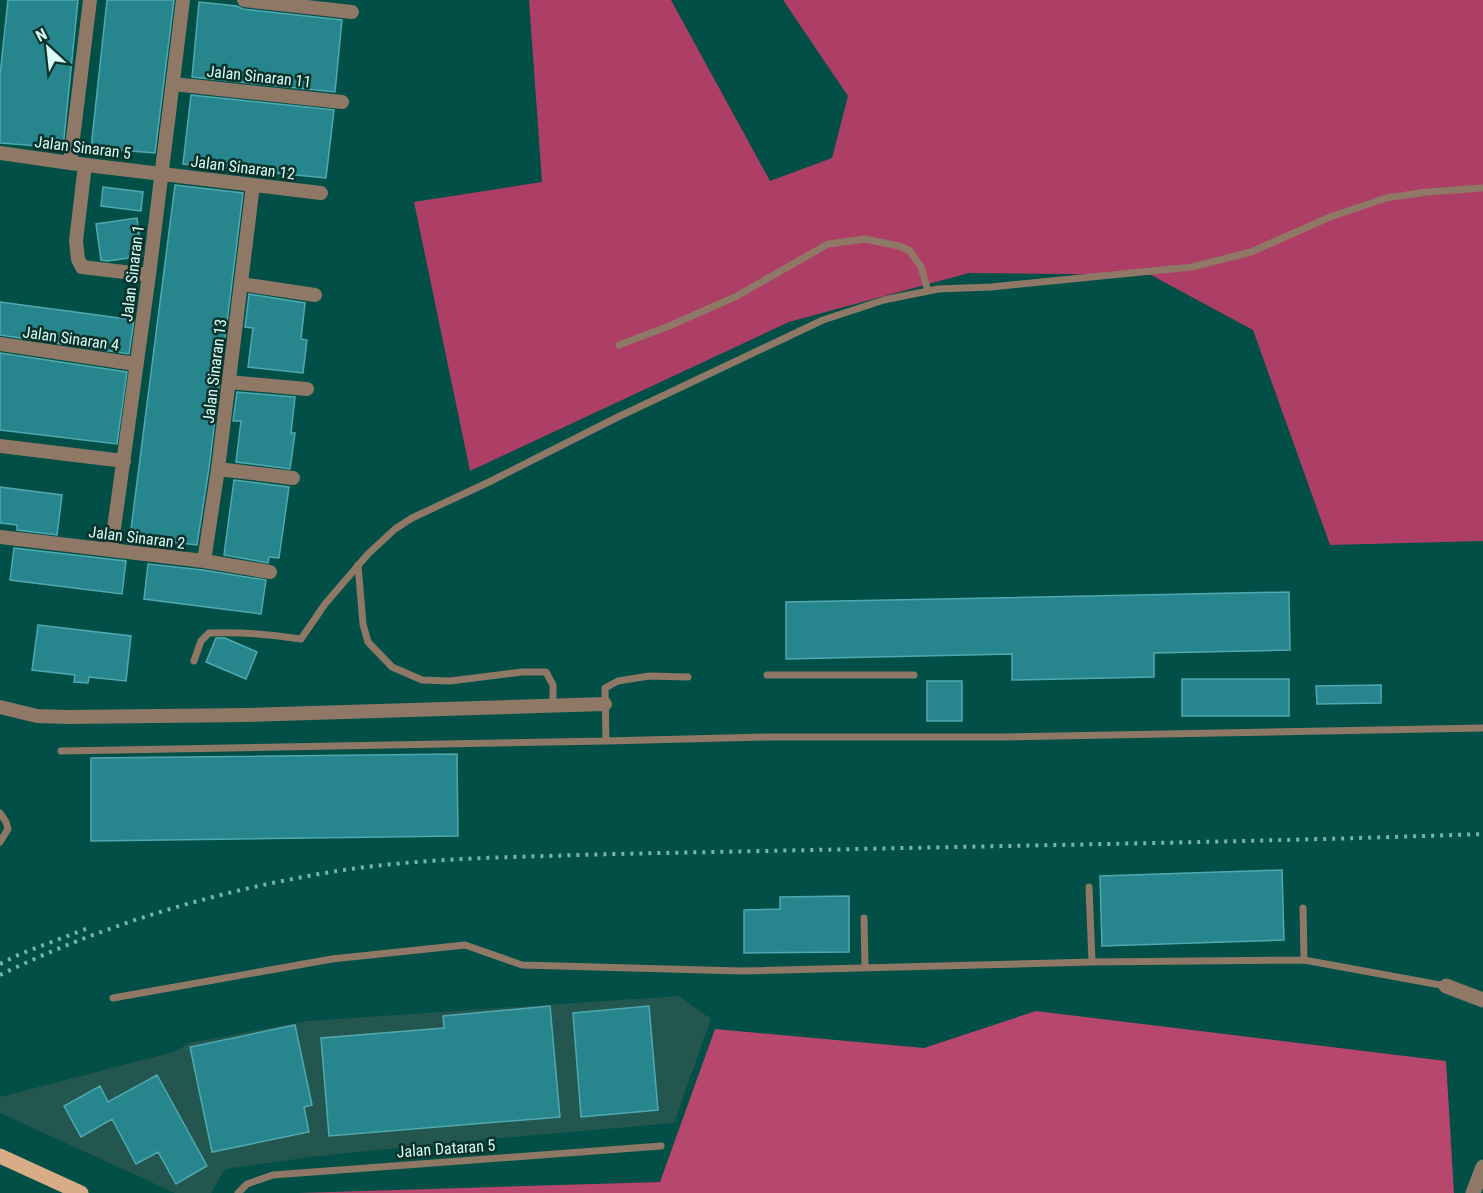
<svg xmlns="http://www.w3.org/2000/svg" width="1483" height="1193" font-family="'Roboto Condensed',sans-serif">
<rect width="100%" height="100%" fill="#014f46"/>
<path fill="#23564e" d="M679 996 711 1019 674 1123 455 1142 311 1157 225 1169 211 1193H175L0 1113V1097L177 1051 188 1043 307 1021Z"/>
<path fill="#ad3e65" d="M529 0H671L770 181 832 158 848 96 783 0H1483V541L1330 545 1253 330 1151 275 969 273 789 322 470 471 414 202 542 182Z"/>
<path fill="#b7476d" d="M1036 1011 1446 1061 1454 1193H298L660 1182 715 1029 924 1048Z"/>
<path fill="#27868d" stroke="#50a9b0" stroke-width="1.5" d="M8 0H78L63 148 0 143V75Z
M107 0H174L155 153 91 148Z
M199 2 237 6 243 9 342 20 335 92 192 77Z
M191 95 334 110 326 178 183 164Z
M175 185 243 193 209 468 197 545 130 537Z
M103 187 143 192 141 211 101 206Z
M137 218 142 256 108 261 101 260 96 224Z
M249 294 305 303 301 339 307 340 303 373 248 367 253 328 245 327Z
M0 302 134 320 129 354 0 335Z
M0 353 127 372 117 444 0 430Z
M237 392 295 397 291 433H295L290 469 236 462 241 421H233Z
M234 480 289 487 279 558 269 557 268 563 224 555Z
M0 487 62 495 57 535 17 530V525L0 523Z
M14 548 126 561 122 594 10 580Z
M148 564 203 570 266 580 261 614 144 599Z
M1289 592 1290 650 1154 653V677L1012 680V654L786 659V602Z
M38 625 131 636 126 681 89 677 88 683 74 682 75 675 32 670Z
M216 638H225L257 652 246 679 206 662Z
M1182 679H1289V716H1182Z
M927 681H962V721H927Z
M1381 685V703L1317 704 1316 686Z
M457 754 458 836 91 841V758Z
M1282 870 1284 940 1102 946 1100 876Z
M849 896V952L744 953V910L780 909V897Z
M550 1006 560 1117 329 1136 321 1038 444 1028 443 1016Z
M649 1006 658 1110 581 1117 573 1013Z
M295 1025 312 1105 304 1107 309 1132 212 1152 190 1047Z
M157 1075 207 1166 176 1184 158 1152 136 1164 112 1119 81 1137 64 1106 100 1086 108 1102Z"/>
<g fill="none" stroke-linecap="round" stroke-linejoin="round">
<path stroke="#8f7966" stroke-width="7" d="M619 345 669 326 735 297 828 244 865 239 899 246 910 251 921 267 928 291
M358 565 363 624 368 642 392 667 422 680 450 681 522 672H546L553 685V705
M194 661 201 641 209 633C240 632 270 634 301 639L325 604 368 554 395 529 412 518 489 482 618 417 823 320 884 300 938 289 991 287 1192 267 1251 252 1330 217 1386 198 1427 192 1483 188
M767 675H914
M688 677 649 676 618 681 605 688 606 741 767 737H1004L1164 734 1483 728
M61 751 606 741
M0 813 6 822 8 829 0 842
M1089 887 1092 962
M1303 908 1304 960
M864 918 865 968
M113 998 332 959 465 945 522 965 741 971 1092 962 1304 960 1446 986
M238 1193 247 1184 273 1175 661 1146"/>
<path stroke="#8f7966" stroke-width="14" d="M244 0 352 12
M173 84 342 102
M0 153 70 163 321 193
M70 163 90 0
M85 165 76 241 78 259 82 267 149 275
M241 284 315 295
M0 344 136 364
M229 382 307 389
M0 446 124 461
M218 469 293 478
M0 537 204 561 270 572
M111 550 149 275 183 0
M204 561 218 469 253 185
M0 707 37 716 67 717 248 715 605 704"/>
<path stroke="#8f7966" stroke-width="15" d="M1446 986 1483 1000
M1473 1193 1483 1167"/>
<path stroke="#d8ac86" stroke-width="15" d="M0 1156 81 1193"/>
<path stroke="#7ab3aa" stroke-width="4" stroke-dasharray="3 6" stroke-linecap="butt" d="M0 964 20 954 91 927
M0 975C96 928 203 895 308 876 387 861 468 858 548 856 636 853 724 852 812 850 1036 845 1259 842 1483 834"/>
</g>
<g text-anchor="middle" stroke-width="5" stroke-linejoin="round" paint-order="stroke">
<g font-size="16" fill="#d6fef6" stroke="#0b312b">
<text transform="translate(259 76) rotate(6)" y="6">Jalan Sinaran 11</text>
<text transform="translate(83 147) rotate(7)" y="6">Jalan Sinaran 5</text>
<text transform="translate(243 167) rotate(7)" y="6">Jalan Sinaran 12</text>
<text transform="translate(132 273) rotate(-83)" y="6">Jalan Sinaran 1</text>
<text transform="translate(71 338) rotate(8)" y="6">Jalan Sinaran 4</text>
<text transform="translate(214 371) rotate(-83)" y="6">Jalan Sinaran 13</text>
<text transform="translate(137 537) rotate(7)" y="6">Jalan Sinaran 2</text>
<text transform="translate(446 1148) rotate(-4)" y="6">Jalan Dataran 5</text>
</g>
</g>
<g transform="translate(48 48) rotate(333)" stroke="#0b312b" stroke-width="4.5" paint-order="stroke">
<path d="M0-4.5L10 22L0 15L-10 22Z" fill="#d6fef6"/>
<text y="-9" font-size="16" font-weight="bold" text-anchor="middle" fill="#d6fef6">N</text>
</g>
</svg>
